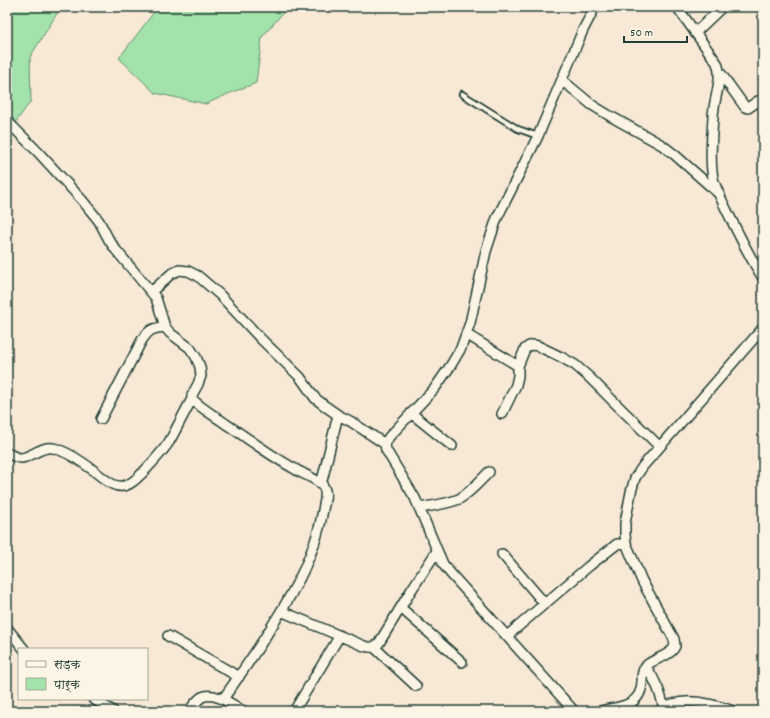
<svg xmlns="http://www.w3.org/2000/svg" width="770" height="718" font-family="Dekko,'Playpen Sans Deva',sans-serif">
<rect width="100%" height="100%" fill="#f8e8d6"/>
<filter id="ink" filterUnits="userSpaceOnUse"><feTurbulence type="fractalNoise" baseFrequency=".025" numOctaves="2"/><feDisplacementMap in="SourceGraphic" scale="8" xChannelSelector="R" yChannelSelector="G"/><feConvolveMatrix kernelMatrix="1 2 1 2 8 2 1 2 1" color-interpolation-filters="sRGB"/></filter>
<g filter="url(#ink)">
<path fill="#a3e2aa" stroke="#61906f" d="M7 7H61L30 57 31 101 7 134Z
M158 7H288L262 37 256 83 228 94 206 104 155 93 119 58Z"/>
<g fill="none" stroke-linecap="round" stroke-linejoin="round">
<g stroke="#1f3d34" stroke-width="8">
<path id="lane" d="M462 94 518 129 538 136"/>
</g>
<g stroke="#1f3d34" stroke-width="12">
<path id="street" d="M677 7 717 63C718 66 719 69 719 72 721 84 713 103 713 117 712 136 709 164 714 182 718 193 724 205 729 215 740 237 750 258 763 278
M695 33 722 7
M719 71 745 107 748 108 758 101
M562 80 592 105 610 116 662 145 675 155 718 193
M7 122 10 124 38 152 82 200 99 221 109 240 116 250 156 298 165 327 170 333 190 348 196 357 200 367 201 376 198 384 192 395V399C202 409 215 416 226 424 249 439 271 456 295 469 302 474 318 479 323 486 328 493 324 503 323 510 316 552 295 590 272 626 257 651 240 675 223 699
M151 292 171 274 179 270 188 271 198 276 220 295 260 338 300 377 315 398 325 406 338 415 350 421 385 444
M466 334 518 366
M411 413 452 446
M502 414 516 385 518 376V366L525 349 529 346 533 345 538 346 561 357 575 365 590 378 615 403 659 446
M101 419 142 340C149 330 152 328 165 327
M7 453C12 455 16 458 21 458 32 457 41 446 53 448 67 451 81 461 93 470 99 475 105 480 112 484 118 487 124 487 129 484 139 479 163 451 169 442 177 428 184 413 192 399
M321 485 338 415
M419 508C432 506 447 504 459 499 470 493 480 481 489 472
M502 554 545 604
M401 608 462 662
M281 611 364 646C370 648 374 648 379 643L412 589 437 551
M7 628 24 649
M168 636 239 677
M507 636 589 566 612 548 617 544 626 543
M374 647 416 686
M646 667C657 682 660 693 665 711
M93 699 113 711
M189 711C193 706 197 700 202 697 215 691 233 705 243 711
M294 711 339 637
M574 711 451 574 443 564 415 498 386 450 385 444 389 437 435 388 451 365 461 348 470 323 486 251 497 218 538 136 583 30 595 7
M601 711C620 706 641 707 642 682 642 676 642 670 647 665 655 658 671 656 675 646L674 639 642 581 626 543 625 535V523L631 492 635 478 643 466 763 328
M659 711C679 695 711 703 733 711"/>
</g>
<use href="#lane" stroke="#fcf5e5" stroke-width="4.5"/>
<use href="#street" stroke="#fcf5e5" stroke-width="9"/>
</g>
</g>
<rect width="770" height="718" fill="none" stroke="#fcf5e5" stroke-width="24"/>
<rect x="12" y="12" width="746" height="694" fill="none" stroke="#1f3d34" stroke-width="1.5" filter="url(#ink)"/>
<rect x="18" y="648" width="130" height="52" fill="#fcf5e5" stroke="#a4ab9e"/>
<rect x="26" y="661" width="20" height="6" fill="#fcf5e5" stroke="#a4ab9e"/>
<text x="54" y="668" font-size="12" fill="#1f3d34">सड़क</text>
<rect x="26" y="678" width="20" height="12" fill="#a3e2aa" stroke="#a4ab9e"/>
<text x="54" y="688" font-size="12" fill="#1f3d34">पार्क</text>
<path d="M624 36v6h63v-6" fill="none" stroke="#1f3d34" stroke-width="2"/>
<text x="630" y="36" font-size="12" fill="#1f3d34" stroke="#fcf5e5" stroke-width="3" paint-order="stroke">50 m</text>
</svg>
